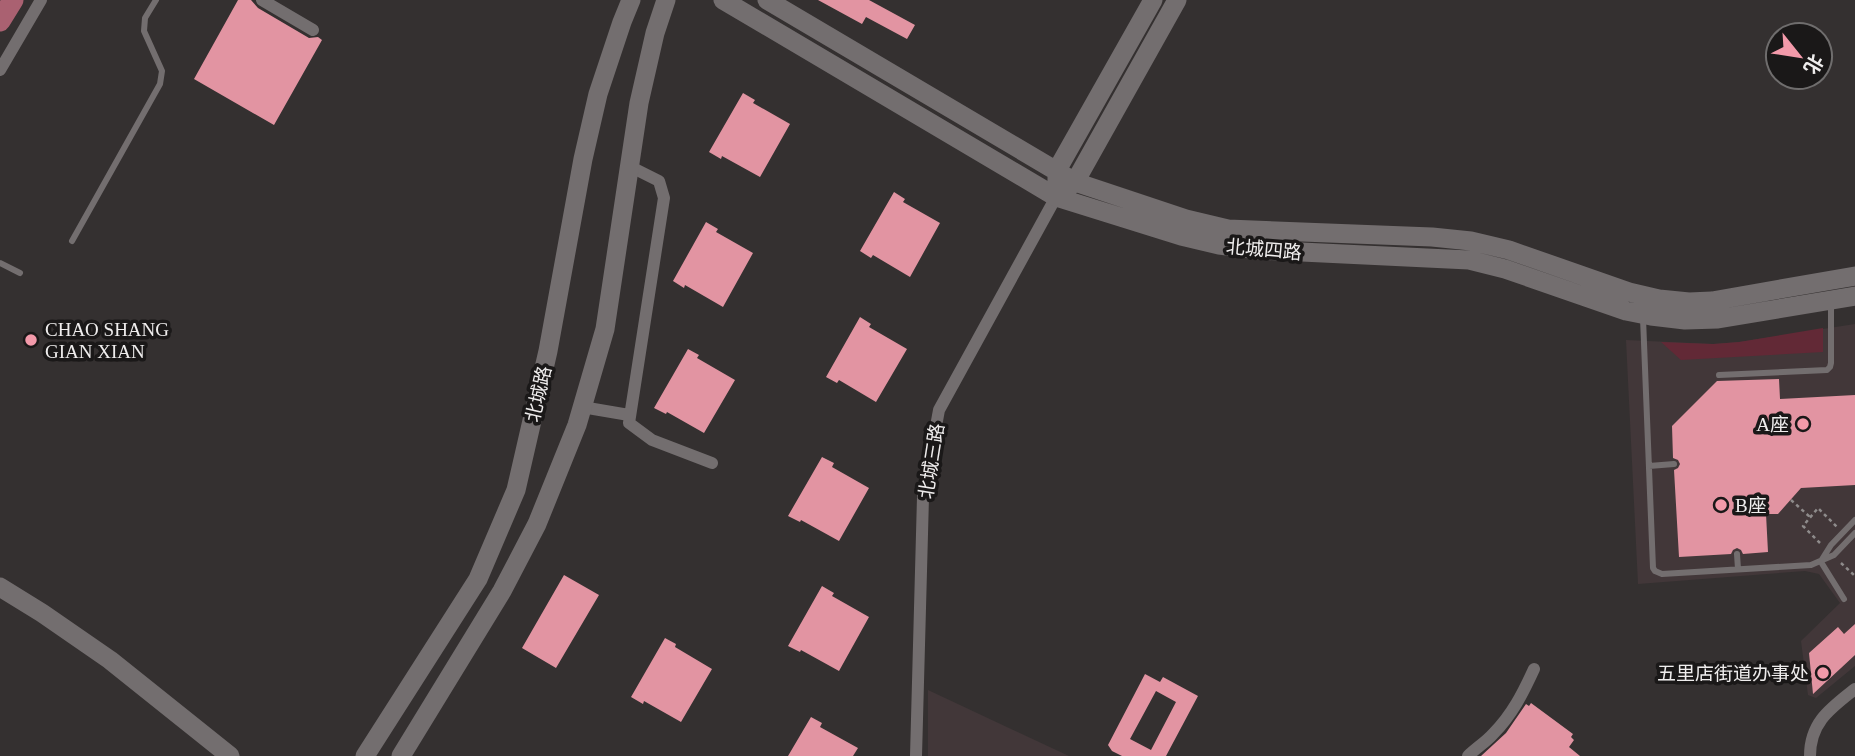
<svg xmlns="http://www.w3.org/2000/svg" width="1855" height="756" font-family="'Times New Roman','Noto Sans SC',serif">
<rect width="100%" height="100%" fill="#343030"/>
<path fill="#423739" d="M1855 324V666L1816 698 1808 695 1801 641 1840 603 1819 574 1805 571 1638 584 1626 340 1713 344 1739 342Z
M928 690 1069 756H928Z"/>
<path fill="#622936" d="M1823 328V352L1681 360 1661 342 1713 344 1739 342Z"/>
<path fill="#e294a2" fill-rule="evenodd" d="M238 0H251L258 8 309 38 318 37 322 40 274 125 194 79Z
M818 0H869L915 25 907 39 866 17 862 24Z
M743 93 755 100 753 103 790 124 760 177 722 156 721 159 709 152Z
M894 192 905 199 903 202 940 223 910 277 873 255 871 258 860 251Z
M706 222 718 229 716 232 753 253 723 307 685 285 684 288 673 281Z
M860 317 871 324 869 327 907 349 876 402 839 380 837 383 826 377Z
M688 349 699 355 697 358 735 380 704 433 667 412 666 414 654 408Z
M1779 379 1780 399 1855 395V485L1801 488 1778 514H1766L1768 552 1743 554 1741 550 1737 548 1733 550 1731 554 1679 557 1674 470 1678 468 1680 464 1678 460 1673 458 1672 426 1717 381Z
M822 457 834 463 832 467 869 488 839 541 801 520 800 522 788 516Z
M564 575 599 595 556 668 522 648Z
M822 586 834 593 832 596 869 617 839 671 801 650 800 652 788 646Z
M1855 624V655L1813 694 1809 653 1838 627 1844 634Z
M665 638 676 644 675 647 712 669 681 722 644 701 643 704 631 697Z
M1145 674 1160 682 1163 677 1198 696 1166 756H1122L1112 751 1108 745ZM1156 691 1176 702 1151 750 1130 739Z
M1531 703 1573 734 1571 737 1574 740 1569 747 1580 756H1481L1506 733 1526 704 1529 706Z
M811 717 822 723 820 727 858 748 853 756H788Z"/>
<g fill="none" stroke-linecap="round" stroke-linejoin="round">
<path stroke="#8e8b8b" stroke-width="2.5" stroke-dasharray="3.5 3.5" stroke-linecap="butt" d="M1791 500 1810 517
M1820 543 1803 526 1818 508 1837 527
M1841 563 1855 576"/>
<path stroke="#736e6f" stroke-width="6" d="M72 241 160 84 162 71 144 31 145 18 156 0
M0 263 20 273
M1643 318 1653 568 1655 571 1662 574 1811 565 1834 555 1855 533
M1719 375 1827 370 1830 367 1831 363V302
M1649 466 1674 464
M1737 554 1738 569
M1821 561 1831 545 1855 520
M1821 562 1844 599"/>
<path stroke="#736e6f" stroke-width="12" d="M262 0 313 30
M0 70 41 0
M629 166 659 181 664 198 629 423 652 440 712 463
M582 407 629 415
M916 756 923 497 939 410 1056 197
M1468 756C1476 748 1486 742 1493 734 1512 715 1523 693 1534 669
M1810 756C1810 722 1831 708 1855 689"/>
<path stroke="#736e6f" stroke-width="19" d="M723 0 1056 197 1181 236 1219 245 1259 250 1469 260 1505 269 1626 311 1651 316 1685 320 1718 319 1855 296
M767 0 1075 182 1186 219 1228 229 1432 237 1471 241 1509 250 1629 292 1659 299 1689 302 1712 301 1855 276
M1057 184V170L1153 0
M1065 190 1075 182 1177 0
M0 587 42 613 110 660 230 756
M365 756 478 579 516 490 548 351 583 159 598 94 622 22 631 0
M401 756 502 591 537 524 577 425 605 329 639 103 655 33 666 0"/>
<path stroke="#aa6171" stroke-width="21" d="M0 21 13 0"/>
</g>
<g fill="#f39aaa" stroke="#1a1818" stroke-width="2.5">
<circle cx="31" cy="340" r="7"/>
<circle cx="1803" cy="424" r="7"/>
<circle cx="1721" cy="505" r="7"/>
<circle cx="1823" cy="673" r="7"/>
</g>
<g text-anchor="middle" stroke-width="7" stroke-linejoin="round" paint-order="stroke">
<g font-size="19" fill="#efeded" stroke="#1a1818">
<text transform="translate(1264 249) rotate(5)" y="7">北城四路</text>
<text transform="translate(538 394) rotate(-77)" y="7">北城路</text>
<text transform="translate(931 461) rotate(-81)" y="7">北城三路</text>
</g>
<g font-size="19" fill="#efeded" stroke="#1a1818" text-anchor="start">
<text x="45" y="336">CHAO SHANG<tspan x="45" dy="22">GIAN XIAN</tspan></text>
<text x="1789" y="431" text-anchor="end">A座</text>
<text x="1735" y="512">B座</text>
<text x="1809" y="680" text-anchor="end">五里店街道办事处</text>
</g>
</g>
<g transform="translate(1799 56) rotate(120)"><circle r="33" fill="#1a1818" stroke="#6f6d6d" stroke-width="2"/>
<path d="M0-5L12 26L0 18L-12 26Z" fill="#f39aaa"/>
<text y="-10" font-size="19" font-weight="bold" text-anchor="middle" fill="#efeded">北</text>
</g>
</svg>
